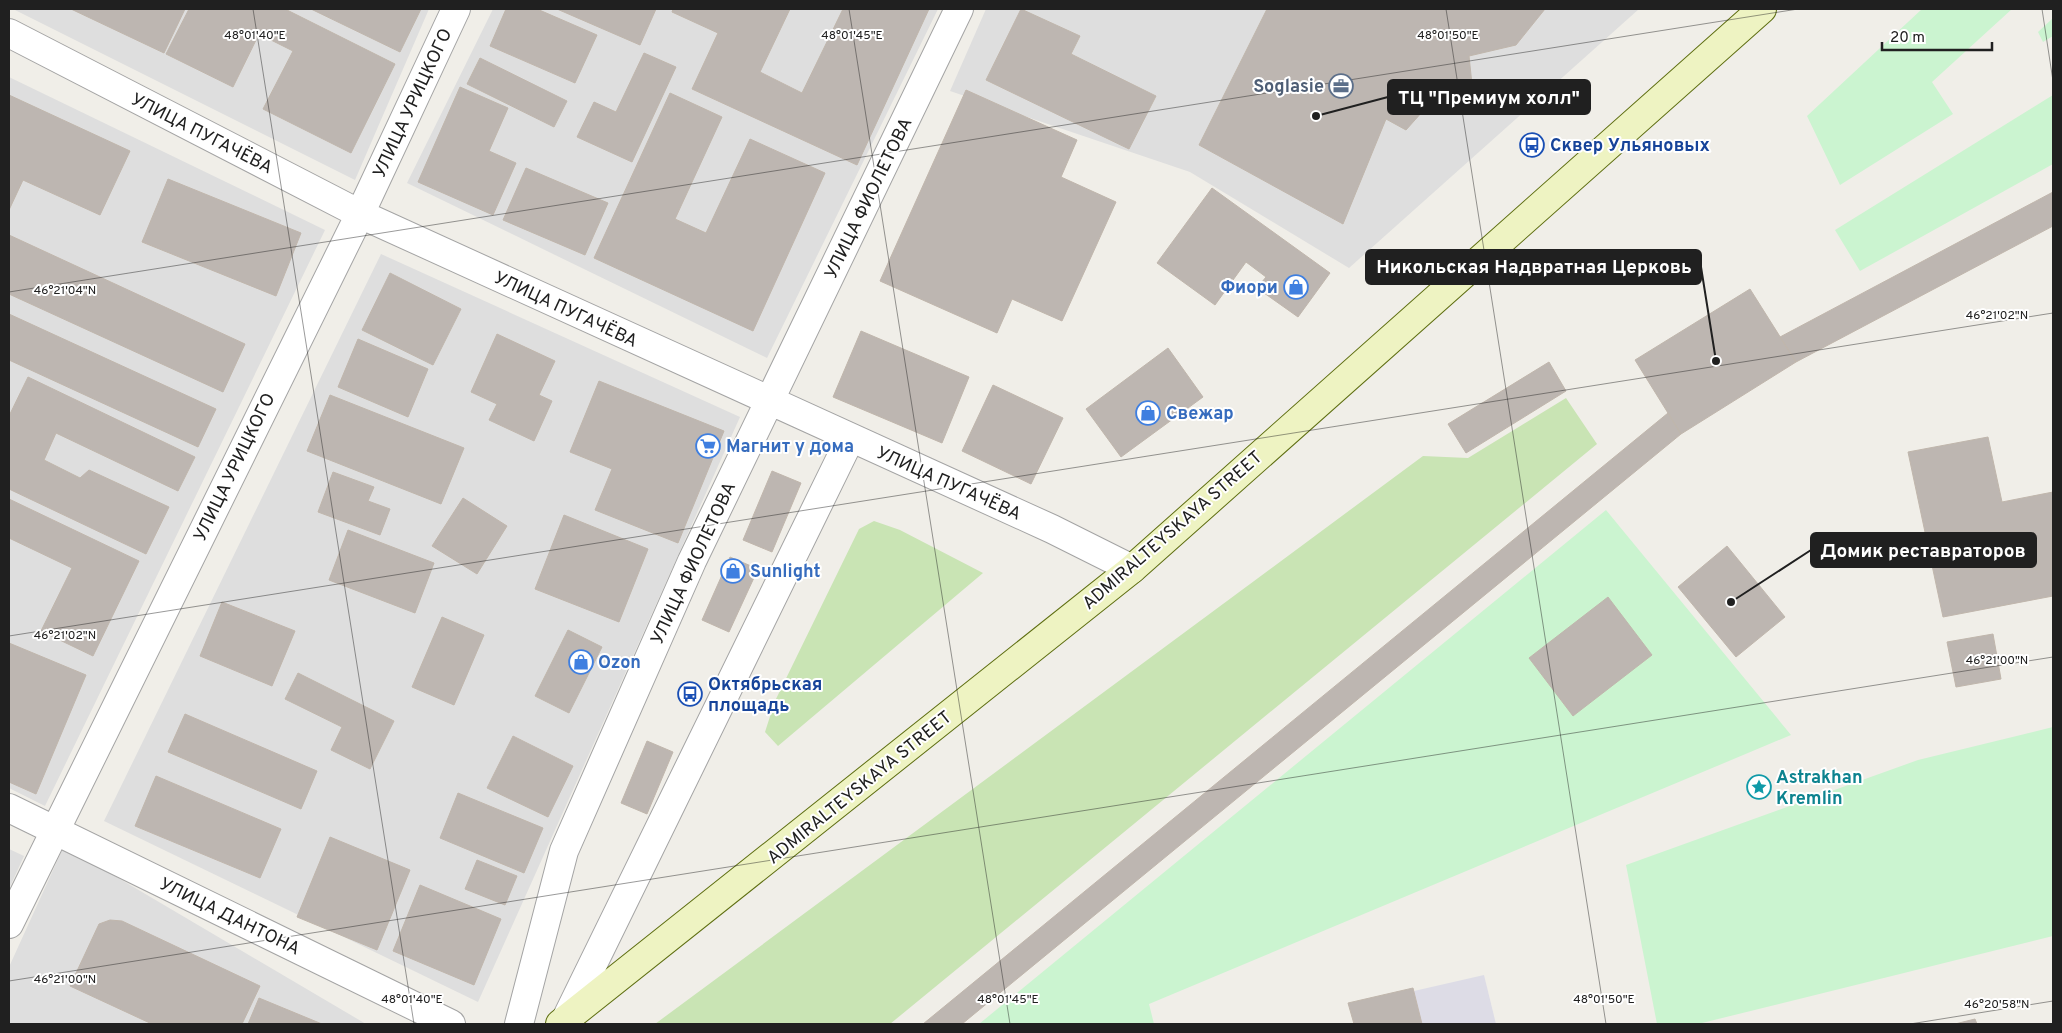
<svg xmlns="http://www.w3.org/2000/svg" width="2062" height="1033" font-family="Overpass,sans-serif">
<rect width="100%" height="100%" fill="#f0eee8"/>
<path fill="#dedede" d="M13 9H429L355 180Z
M493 9H938L767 358 407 183Z
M986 9H1639L1349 268 1190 172 950 91Z
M9 77 325 230 45 806 9 788Z
M381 254 740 417 478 1002 104 821Z
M64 846 366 1024H9V967Z
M9 849 24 856 9 889Z"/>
<path fill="#c9e4b4" d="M1566 398 1597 444 890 1024H655L1423 456 1468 458Z
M874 521 900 530 983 573 778 746 765 732 775 701 859 529Z"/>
<path fill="#cbf4d0" d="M1922 9H2012L1932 82 1953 114 1840 185 1807 116Z
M2053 18V36L2043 42 2038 32Z
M2053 95V164L1860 271 1835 230Z
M1606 510 1791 735 1149 1004 1154 1024H979Z
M2053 727V936L1698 1024H1657L1626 865 1918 760Z"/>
<path fill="#dddce6" d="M1484 975 1496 1024H1422L1414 991Z"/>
<path fill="#bdb6b1" stroke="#c0b6ac" d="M71 9H185L164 53Z
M189 9H285L395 64 351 153 263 109 293 51 259 34 233 87 166 54Z
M311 9H421L400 52Z
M506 9H537L597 35 575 83 490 46Z
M557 9H656L640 45Z
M673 9H790L760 72 802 93 843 9H929L857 165 692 89 718 33 672 12Z
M1021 9 1080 36 1071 54 1156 96 1129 149 986 80Z
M1267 9H1545L1516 45 1469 56 1473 94 1456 113 1431 102 1406 130 1386 119 1343 224 1199 145Z
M644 53 676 67 632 162 577 137 594 102 616 112Z
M480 58 567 101 554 127 467 84Z
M460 87 508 108 489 151 516 163 493 215 418 182Z
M966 90 1077 140 1061 177 1116 202 1062 321 1012 299 997 333 880 281Z
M670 93 722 117 675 219 706 233 750 139 825 173 753 331 594 258Z
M9 95 130 151 100 215 23 180 9 210Z
M526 168 608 203 585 255 503 220Z
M168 179 301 233 276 296 142 242Z
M1212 188 1330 273 1298 317 1257 288 1266 277 1246 262 1215 305 1157 263Z
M2053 192V226L1796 362 1780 337Z
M9 235 245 344 223 392 9 294Z
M390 273 461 309 433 365 362 330Z
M1750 289 1796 362 1681 434 1635 360Z
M9 314 216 409 198 447 9 360Z
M861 331 969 377 942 443 833 397Z
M497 334 555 361 539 395 552 401 534 441 489 420 497 404 471 392Z
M358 339 428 369 408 417 338 387Z
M1168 348 1203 397 1121 457 1086 409Z
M1549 362 1566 391 1466 453 1448 424Z
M28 377 195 457 178 491 56 433 44 460 80 478 89 470 169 507 146 554 9 489V416Z
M599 381 724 431 678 543 595 510 612 469 570 452Z
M993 385 1063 418 1031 484 962 451Z
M330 395 464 448 441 504 307 451Z
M1668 413 1681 434 962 1024H923Z
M1988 437 2002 502 2053 492V596L1943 617 1908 452Z
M772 471 801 483 772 552 743 540Z
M333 472 374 487 368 501 390 509 380 535 318 512Z
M463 498 507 526 477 574 432 546Z
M9 499 139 561 93 656 41 631 72 568 9 538Z
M564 515 648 549 619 622 535 589Z
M348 530 434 563 415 613 329 580Z
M1727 546 1785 617 1736 657 1678 587Z
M730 557 758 569 729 632 702 620Z
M1608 597 1652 655 1573 716 1529 658Z
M222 602 295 631 272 686 200 656Z
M442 617 484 635 454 705 412 687Z
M568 630 602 647 569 713 535 696Z
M1993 634 2001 679 1956 687 1947 642Z
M9 643 86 675 36 794 9 782Z
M298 673 394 721 370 769 331 750 342 727 285 699Z
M185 714 317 771 301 809 168 752Z
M513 736 573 766 548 817 487 788Z
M647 741 673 752 647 814 621 803Z
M156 776 281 829 260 878 135 826Z
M458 793 543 828 524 873 440 838Z
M330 837 410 870 377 950 297 917Z
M477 860 517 876 505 905 465 889Z
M420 885 501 919 474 985 393 951Z
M110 920 122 921 260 986 242 1024H152L70 986 99 924Z
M1413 988 1422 1024H1354L1348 1003Z
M259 998 322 1024H248Z
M1975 1019 1977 1024H1955Z"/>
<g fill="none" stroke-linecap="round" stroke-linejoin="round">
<g stroke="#a4a4a4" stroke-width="30">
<path id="minor" d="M9 33 360 214 1052 529 1132 569
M9 808 451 1024
M9 924 360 214 456 9
M565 1021 850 439
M519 1024 564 851 692 561 959 9"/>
</g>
<g stroke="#5e6e11" stroke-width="30">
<path id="secondary" d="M560 1024 1132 569 1762 9"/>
</g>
<use href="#minor" stroke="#fff" stroke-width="28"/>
<use href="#secondary" stroke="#eef3c2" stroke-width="28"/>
</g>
<path fill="none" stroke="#202020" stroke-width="1" stroke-opacity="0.45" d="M253 9 414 1024M849 9 1010 1024M1446 9 1606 1024M2042 9 2053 81M9 292 1798 9M9 636 2053 313M9 981 2053 657M1910 1024 2053 1001"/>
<defs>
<g id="office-ring" transform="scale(1.25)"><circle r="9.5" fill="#fff" stroke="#5c6f8a" stroke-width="1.5"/><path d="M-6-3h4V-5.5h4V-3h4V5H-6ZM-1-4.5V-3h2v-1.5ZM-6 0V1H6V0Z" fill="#5c6f8a"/></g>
<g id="bus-ring" transform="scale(1.25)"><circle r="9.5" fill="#fff" stroke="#1a4fb4" stroke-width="1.5"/><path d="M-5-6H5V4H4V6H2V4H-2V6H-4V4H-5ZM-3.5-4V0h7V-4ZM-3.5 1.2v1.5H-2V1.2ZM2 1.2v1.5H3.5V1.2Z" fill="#1a4fb4"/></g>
<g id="shop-ring" transform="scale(1.25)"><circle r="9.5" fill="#fff" stroke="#3f7fe0" stroke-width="1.5"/><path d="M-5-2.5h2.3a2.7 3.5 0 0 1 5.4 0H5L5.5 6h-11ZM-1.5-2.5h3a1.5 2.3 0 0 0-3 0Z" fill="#3f7fe0"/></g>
<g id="supermarket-ring" transform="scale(1.25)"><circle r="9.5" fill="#fff" stroke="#3f7fe0" stroke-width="1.5"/><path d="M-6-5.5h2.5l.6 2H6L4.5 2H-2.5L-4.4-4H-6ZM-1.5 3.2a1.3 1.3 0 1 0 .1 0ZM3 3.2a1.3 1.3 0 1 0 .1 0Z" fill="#3f7fe0"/></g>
<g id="sight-ring" transform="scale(1.25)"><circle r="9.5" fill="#fff" stroke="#0f9aa8" stroke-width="1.5"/><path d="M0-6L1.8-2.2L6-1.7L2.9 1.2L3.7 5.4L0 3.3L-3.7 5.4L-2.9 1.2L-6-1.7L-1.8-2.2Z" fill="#0f9aa8"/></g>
</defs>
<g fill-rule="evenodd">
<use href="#office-ring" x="1341" y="86"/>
<use href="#bus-ring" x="1532" y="145"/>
<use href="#shop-ring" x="1296" y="287"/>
<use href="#shop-ring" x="1148" y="413"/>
<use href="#supermarket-ring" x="708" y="446"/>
<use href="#shop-ring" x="733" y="571"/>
<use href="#shop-ring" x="581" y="662"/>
<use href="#bus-ring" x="690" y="694"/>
<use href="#sight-ring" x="1759" y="787"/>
</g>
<g text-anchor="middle" stroke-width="4" stroke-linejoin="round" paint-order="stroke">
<g font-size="18" font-weight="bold" fill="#4e5e75" stroke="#fff" text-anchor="end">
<text x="1324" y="92">Soglasie</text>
</g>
<g font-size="18" fill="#202020" stroke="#fff">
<text transform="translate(412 103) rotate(-65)" y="6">УЛИЦА УРИЦКОГО</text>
<text transform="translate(202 133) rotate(27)" y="6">УЛИЦА ПУГАЧЁВА</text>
<text transform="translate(868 198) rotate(-64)" y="6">УЛИЦА ФИОЛЕТОВА</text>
<text transform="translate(566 309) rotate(25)" y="6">УЛИЦА ПУГАЧЁВА</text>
<text transform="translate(234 467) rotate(-64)" y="6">УЛИЦА УРИЦКОГО</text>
<text transform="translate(949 483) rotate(24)" y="6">УЛИЦА ПУГАЧЁВА</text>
<text transform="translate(1172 530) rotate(-41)" y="6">ADMIRALTEYSKAYA STREET</text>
<text transform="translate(693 563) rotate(-65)" y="6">УЛИЦА ФИОЛЕТОВА</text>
<text transform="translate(859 787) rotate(-39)" y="6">ADMIRALTEYSKAYA STREET</text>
<text transform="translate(230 916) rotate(26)" y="6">УЛИЦА ДАНТОНА</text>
</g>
<g font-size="18" font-weight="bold" fill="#164399" stroke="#fff" text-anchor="start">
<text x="1550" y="151">Сквер Ульяновых</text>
<text x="708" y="690">Октябрьская<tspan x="708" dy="21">площадь</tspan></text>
</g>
<g font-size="18" font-weight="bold" fill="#366cbe" stroke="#fff" text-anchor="start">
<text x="1278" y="293" text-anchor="end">Фиори</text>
<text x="1166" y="419">Свежар</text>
<text x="726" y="452">Магнит у дома</text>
<text x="750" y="577">Sunlight</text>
<text x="598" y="668">Ozon</text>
</g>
<g font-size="18" font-weight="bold" fill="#0d838f" stroke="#fff" text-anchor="start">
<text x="1776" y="783">Astrakhan<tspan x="1776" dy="21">Kremlin</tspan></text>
</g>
</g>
<g font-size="12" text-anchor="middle" fill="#202020" stroke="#fff" stroke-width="4" stroke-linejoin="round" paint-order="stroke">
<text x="255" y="39">48°01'40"E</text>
<text x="852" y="39">48°01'45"E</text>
<text x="1448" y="39">48°01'50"E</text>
<text x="65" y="294">46°21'04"N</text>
<text x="1997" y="319">46°21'02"N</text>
<text x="65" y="639">46°21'02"N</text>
<text x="1997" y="664">46°21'00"N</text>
<text x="65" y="983">46°21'00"N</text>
<text x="412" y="1003">48°01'40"E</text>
<text x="1008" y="1003">48°01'45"E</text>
<text x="1604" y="1003">48°01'50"E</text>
<text x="1997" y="1008">46°20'58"N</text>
</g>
<path fill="none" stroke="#202020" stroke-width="2" d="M1316 116L1388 97M1716 361L1701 267M1731 602L1811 550"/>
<g fill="#202020" stroke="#fff" stroke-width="2">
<circle cx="1316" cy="116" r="5"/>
<circle cx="1716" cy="361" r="5"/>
<circle cx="1731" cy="602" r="5"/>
</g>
<g fill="#202020" stroke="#202020" stroke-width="2">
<rect x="1388" y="80" width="202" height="34" rx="5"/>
<rect x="1366" y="250" width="335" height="34" rx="5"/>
<rect x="1811" y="533" width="225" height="34" rx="5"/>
</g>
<g font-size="19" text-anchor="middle" font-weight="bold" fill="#fff">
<text x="1489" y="104">ТЦ "Премиум холл"</text>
<text x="1534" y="273">Никольская Надвратная Церковь</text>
<text x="1923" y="557">Домик реставраторов</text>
</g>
<rect width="2062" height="1033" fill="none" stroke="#202020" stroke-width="20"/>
<path d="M1882 42v8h110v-8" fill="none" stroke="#202020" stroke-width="2.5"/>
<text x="1890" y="42" font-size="15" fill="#202020" stroke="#ffffff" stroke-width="4" paint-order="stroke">20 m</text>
</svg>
